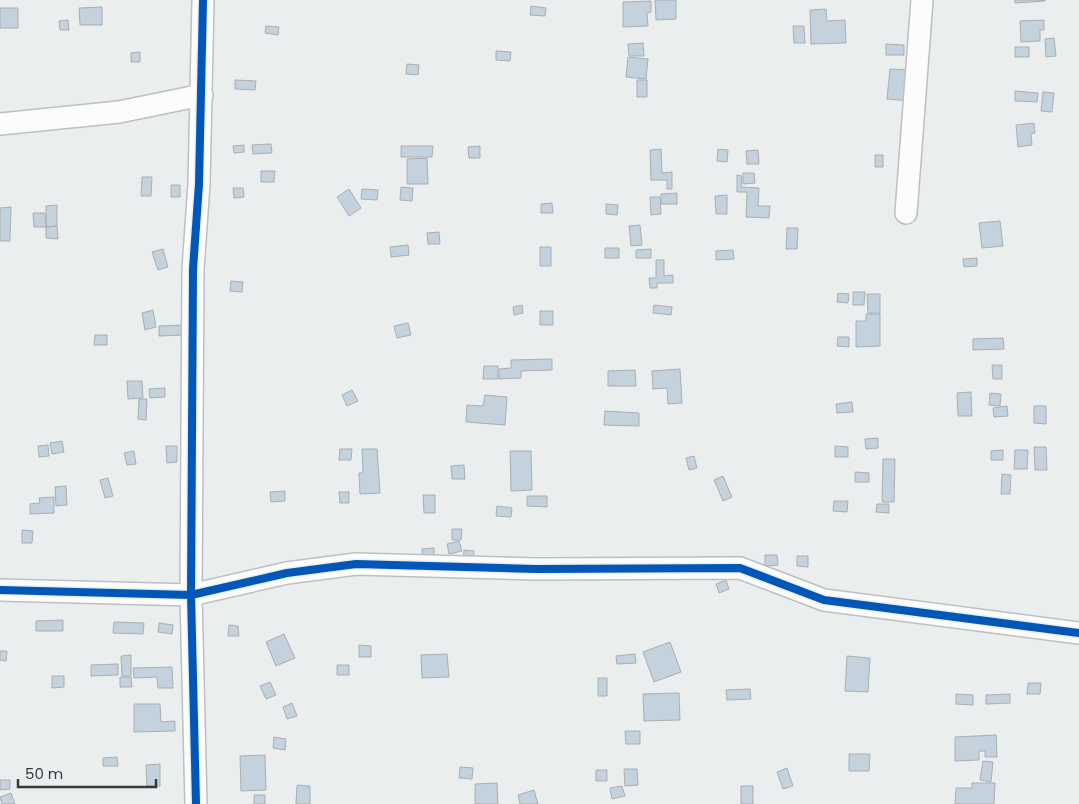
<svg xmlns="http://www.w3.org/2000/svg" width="1079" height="804" font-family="Poppins,sans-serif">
<rect width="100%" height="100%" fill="#ebeeef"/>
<path fill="#c3d2dd" stroke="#acaeaf" d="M655 0H676V19L656 20Z
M1015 0H1045V1L1015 3Z
M651 1V12L647 13 648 26 623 27V2Z
M531 6 546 8 545 16 530 15Z
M102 7V25H80L79 8Z
M0 8H18V28H0Z
M826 9 827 21 845 20 846 43 811 44 810 10Z
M68 20 69 30H60L59 21Z
M1044 20V30H1040V41L1021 42 1020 21Z
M266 26 279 27 278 35 265 33Z
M793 26H804L805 43H794Z
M1054 38 1056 56 1046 57 1045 39Z
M643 43 644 56H629L628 44Z
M886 44 904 45V55H886Z
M1015 47H1029V57H1015Z
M496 51 511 52 510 61 496 60Z
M140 52V62H131V53Z
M628 57 648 59 646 79 626 77Z
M407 64 419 65 418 75 406 74Z
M890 69 912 70 910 101 887 99Z
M235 80 256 81 255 90 235 89Z
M637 80H647V97H637Z
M1015 91 1038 93 1037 102 1015 101Z
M1043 92 1054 93 1052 112 1041 111Z
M1034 123 1035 133 1031 134 1032 145 1018 147 1016 125Z
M271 144 272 153 253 154 252 145Z
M244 145V152L234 153 233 146Z
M401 146H433L432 157H401Z
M480 146V158H469L468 147Z
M661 149 662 173 672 172V189H667V180H651L650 150Z
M718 149 728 150 727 162 717 161Z
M758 150 759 164H747L746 151Z
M875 155H883V167H875Z
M427 158 428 184H407V159Z
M261 171H275L274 182H261Z
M743 173H754L755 183 743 184Z
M737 175 742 176 741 187 759 188 758 206H770L769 218 746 217 747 192H737Z
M142 177H152L151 196H141Z
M171 185H180V197H171Z
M401 187 413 188 412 201 400 200Z
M233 188H243L244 197 234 198Z
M349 189 361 208 349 216 337 197Z
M362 189 378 190 377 200 361 199Z
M677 193V204H661V194Z
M727 195V214H716L715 196Z
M650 197H660L661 214 651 215Z
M552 203 553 213H541V204Z
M606 204 618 205 617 215 606 214Z
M57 205V226L46 227V206Z
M11 207 10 241H0V208Z
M33 213H45L46 227H34Z
M1000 221 1003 246 982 248 979 223Z
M640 225 642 245 631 246 629 226Z
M57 226 58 239 46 238V227Z
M787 228H798L797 249H786Z
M439 232 440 244H428L427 233Z
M408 245 409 255 391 257 390 247Z
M540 247H551V266H540Z
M605 248H619V258H605Z
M163 249 168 267 158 270 152 252Z
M651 249V258H636V250Z
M733 250 734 259 716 260V251Z
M977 258V266L964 267 963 259Z
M656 260H664V276L673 275V283H657V288H650L649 278H656Z
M231 281 243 282 242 292 230 291Z
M853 292H865L864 305H853Z
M838 293 849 294 848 303 837 302Z
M867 294H880V313H868Z
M522 305 523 313 514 315 513 307Z
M654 305 672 307 671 315 653 313Z
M153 310 156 327 145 330 142 313Z
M540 311H553V325H540Z
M866 314H880V346L856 347V321H866Z
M408 323 411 335 397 338 394 326Z
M184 325V335L159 336V326Z
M95 335H107V345H94Z
M838 337H849V347L837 346Z
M1003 338 1004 349 973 350V339Z
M552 359V370L521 371V378L499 379V369L511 368V360Z
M992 365H1002V379H993Z
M484 366H498V379H483Z
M680 369 682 403 668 404 667 388 653 389 652 371Z
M635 370 636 386H608V371Z
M127 381H142L143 398 128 399Z
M165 388V397L150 398 149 389Z
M352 390 358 401 347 406 342 395Z
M971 392 972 416H958L957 393Z
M990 393 1001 394 1000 406 989 405Z
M485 395 507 397 505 425 466 422 467 405 483 406Z
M139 399H147L146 420 138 419Z
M852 402 853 412 837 413 836 404Z
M1007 406 1008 416 994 417 993 408Z
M1034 406H1046V424L1034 423Z
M605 411 639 413V426L604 425Z
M878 438V448L866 449 865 439Z
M62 441 64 452 52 454 50 443Z
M48 445 49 456 39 457 38 446Z
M166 446H177V462L167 463Z
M835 446 848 447V457H835Z
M1034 447H1046L1047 470H1035Z
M340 449H352L351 460H339Z
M362 449H377L380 493 360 494 359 473H363Z
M1003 450V460H991V451Z
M1015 450H1028L1027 469H1014Z
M134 451 136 464 127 465 124 453Z
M510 451H531L532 490 511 491Z
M694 456 697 468 689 470 686 458Z
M883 459H895L894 502H882Z
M464 465 465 479H452L451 466Z
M855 472 869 473V482H855Z
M1002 474 1011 475 1010 494H1001Z
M723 476 732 497 723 501 714 480Z
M108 478 113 496 105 498 100 480Z
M66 486 67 505 56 506 55 487Z
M285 491V501L271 502 270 492Z
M339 492H349V503H340Z
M423 495H435V513H424Z
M527 496H547V507L527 506Z
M54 497V513L30 514V504L40 503 39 498Z
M834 501H848L847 512 833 511Z
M877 504H889V513L876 512Z
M497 506 512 508 511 517 496 516Z
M452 529H462L461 540H452Z
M22 530 33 531 32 543H22Z
M459 541 462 551 449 554 447 544Z
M434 548V561H422V549Z
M464 550 474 551 473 564H463Z
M765 555H777L778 565 765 566Z
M797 556H808V567L797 566Z
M726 580 729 589 719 593 716 584Z
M63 620V631H36V621Z
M114 622 144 623 143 634 113 633Z
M159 623 173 625 172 634 158 632Z
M229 625 238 626 239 636H228Z
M284 634 295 658 276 666 266 642Z
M670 642 681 672 654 682 643 652Z
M359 645 371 646V657H359Z
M0 651H7L6 661 0 660Z
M447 654 449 677 422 678 421 655Z
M635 654 636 663 617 664 616 656Z
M131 655V676H122L121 656Z
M847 656 870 658 868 692 845 691Z
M118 664V675L91 676V665Z
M337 665H349V675H337Z
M172 667 173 688H158L157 677 134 678 133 668Z
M52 676H64V687L52 688Z
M120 677H131L132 687H120Z
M598 678H607V696H598Z
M270 682 276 695 266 699 260 686Z
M1028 683H1041L1040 694H1027Z
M750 689 751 699 727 700 726 690Z
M679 693 680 720 644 721 643 694Z
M956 694 973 695V705L956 704Z
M1010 694V703L986 704V695Z
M292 703 297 716 287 719 283 707Z
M134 704H160L161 722 175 721V731L134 732Z
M625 731H640V744H626Z
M996 735 997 757H985V751H979V760L955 761V737Z
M274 737 286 739 285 750 273 748Z
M849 754H870L869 771H849Z
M265 755 266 790 241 791 240 756Z
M117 757 118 766H103V758Z
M983 761 993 762 991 782 980 780Z
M160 764V786H147L146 765Z
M460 767 473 768 472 779 459 778Z
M787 768 793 786 783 789 777 772Z
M624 769H637L638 785 625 786Z
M596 770H607V781H596Z
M0 780H10V789L0 790Z
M497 783 498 804H475V784Z
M972 783H995L994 804H955L956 788H972Z
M297 785 310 786V804H296Z
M622 786 625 796 612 799 610 788Z
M741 786H753V804H741Z
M534 790 538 804H520L518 795Z
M11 793 15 804H2L0 797Z
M254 795H265V804H254Z"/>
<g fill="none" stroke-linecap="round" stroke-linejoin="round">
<g stroke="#bdbfc0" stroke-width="24">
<path id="minor" d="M0 124 119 112 202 95
M906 213 922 0
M0 590 191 595 287 573 356 564 536 569 740 568 824 600 1079 633
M196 804 191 595 193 269 199 184 203 0"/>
</g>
<use href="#minor" stroke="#fcfcfd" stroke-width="21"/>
<g stroke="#eaeff0" stroke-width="11">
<path id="cycleway" d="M0 590 191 595 287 573 356 564 536 569 740 568 824 600 1079 633
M196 804 191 595 193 269 199 184 203 0"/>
</g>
<use href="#cycleway" stroke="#0057b8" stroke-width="8"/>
</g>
<path d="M18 779v8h138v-8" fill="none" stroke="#373839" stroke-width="2.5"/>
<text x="25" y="779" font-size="15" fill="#373839" stroke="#eaeff0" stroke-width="4" paint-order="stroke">50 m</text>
</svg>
